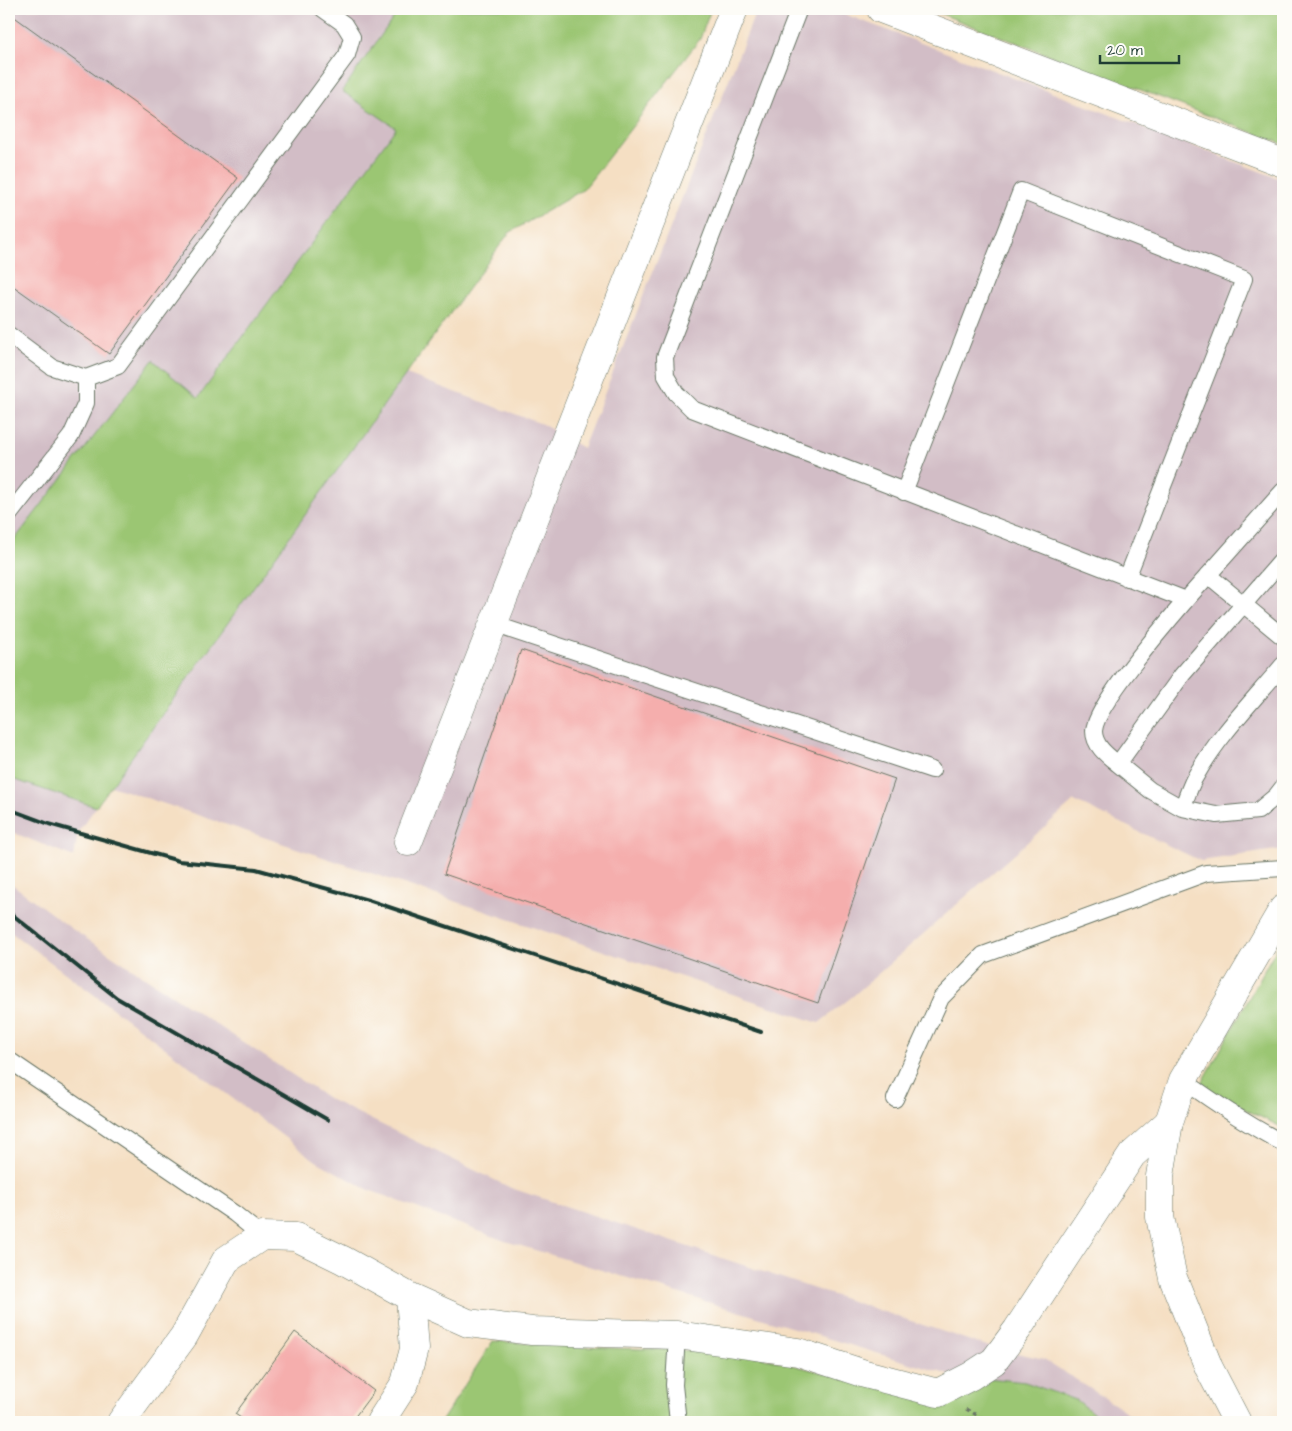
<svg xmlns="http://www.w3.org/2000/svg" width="1292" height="1431" font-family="'Architects Daughter',sans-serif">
<rect width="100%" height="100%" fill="#fdfcf7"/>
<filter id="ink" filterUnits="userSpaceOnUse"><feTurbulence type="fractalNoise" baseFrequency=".02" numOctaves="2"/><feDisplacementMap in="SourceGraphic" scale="10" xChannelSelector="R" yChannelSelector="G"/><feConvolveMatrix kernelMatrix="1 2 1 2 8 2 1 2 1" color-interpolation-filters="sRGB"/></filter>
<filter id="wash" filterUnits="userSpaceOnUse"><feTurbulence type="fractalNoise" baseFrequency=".0096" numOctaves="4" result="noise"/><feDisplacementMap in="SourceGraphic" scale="20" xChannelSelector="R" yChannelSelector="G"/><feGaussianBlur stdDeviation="1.12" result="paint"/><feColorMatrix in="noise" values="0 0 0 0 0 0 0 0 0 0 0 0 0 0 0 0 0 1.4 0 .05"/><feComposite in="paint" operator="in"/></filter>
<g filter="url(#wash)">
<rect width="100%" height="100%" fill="#f5dfc3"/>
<path fill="#d2bdc6" d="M9 9H398L399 10 342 91 397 128 198 398 153 361 9 547Z
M761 9H831L1283 180V849L1201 861 1074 801 853 996 819 1023 111 786 406 374 542 424 583 448 756 11Z
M9 778 96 807 78 832 74 857 9 831Z
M9 882 72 929 329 1099 511 1188 989 1347 1044 1359 1128 1413 1139 1422H1104L1078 1401 953 1376 505 1241 369 1190 316 1161 9 931Z"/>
<path fill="#9bc673" stroke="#5d8254" d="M398 9H711L700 39 584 189 509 233 406 374 96 807 9 778V547L153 360 198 398 396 128 342 91 399 10Z
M928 9H1283V144Z
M1283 939V1128L1200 1087 1276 949Z
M493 1341 578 1347 677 1350 757 1356 931 1400 988 1378 1025 1382 1078 1401 1104 1422H441Z"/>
<g id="blocks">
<path fill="#f5aead" d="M9 13 238 178 109 354 9 283Z
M521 650 895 779 818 1003 444 874Z
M295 1332 374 1391 351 1422H247L235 1414Z"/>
</g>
</g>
<g filter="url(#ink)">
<use href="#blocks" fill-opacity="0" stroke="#6a7666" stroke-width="1"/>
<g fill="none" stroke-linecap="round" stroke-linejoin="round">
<g stroke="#6a7666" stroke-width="18">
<path id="lane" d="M799 9 665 357 666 376 676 393 692 409 1186 600 1283 491
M9 335 52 367 86 378 118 366 347 55 352 37 344 24 323 9
M904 492 1021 191 1244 279 1127 578
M9 515 71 436 86 403V378
M1208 575 1283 637
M1186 600C1167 622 1095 706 1094 731 1094 746 1108 756 1118 764L1182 675 1283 559
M493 624 932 770
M1118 764 1150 790 1182 808 1216 815 1258 811 1276 796 1283 787
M1182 808C1186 799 1189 789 1194 779 1217 737 1252 702 1283 665
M9 1060 235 1214 262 1236
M1183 1080C1215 1103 1248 1125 1283 1143
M895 1099 941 998 983 955 1206 873 1283 868
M677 1335 674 1385 678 1422"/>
</g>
<g stroke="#6a7666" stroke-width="29">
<path id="street" d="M881 9 1283 163
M408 842 734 9
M121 1422 184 1336 226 1260 262 1236 296 1237 343 1260 410 1297 468 1323 532 1331 677 1335 798 1352 865 1374 938 1393 971 1376 994 1361 1017 1330 1132 1155 1169 1122
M380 1422 405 1383 414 1349 410 1297"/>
</g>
<g stroke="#6a7666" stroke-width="29">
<path id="secondary" d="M1237 1422 1209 1368 1173 1278 1160 1217V1176L1169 1122 1183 1080 1283 909"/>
</g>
<path stroke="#6a7666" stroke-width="3" stroke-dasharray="4 4" stroke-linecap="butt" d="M966 1409 989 1422"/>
<use href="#lane" stroke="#fff" stroke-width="16"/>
<use href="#street" stroke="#fff" stroke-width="28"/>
<use href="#secondary" stroke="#fff" stroke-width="28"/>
<path stroke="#1f3d34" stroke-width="4" d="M9 809 49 824 179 861 256 869 368 900 761 1032
M9 912 117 998 328 1120"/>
</g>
</g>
<rect width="1292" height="1431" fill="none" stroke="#fdfcf7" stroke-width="30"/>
<path d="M1100 55v8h79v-8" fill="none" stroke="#1f3d34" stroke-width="2.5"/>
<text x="1107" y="55" font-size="15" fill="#1f3d34" stroke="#fdfcf7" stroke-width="4" paint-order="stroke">20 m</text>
</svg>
